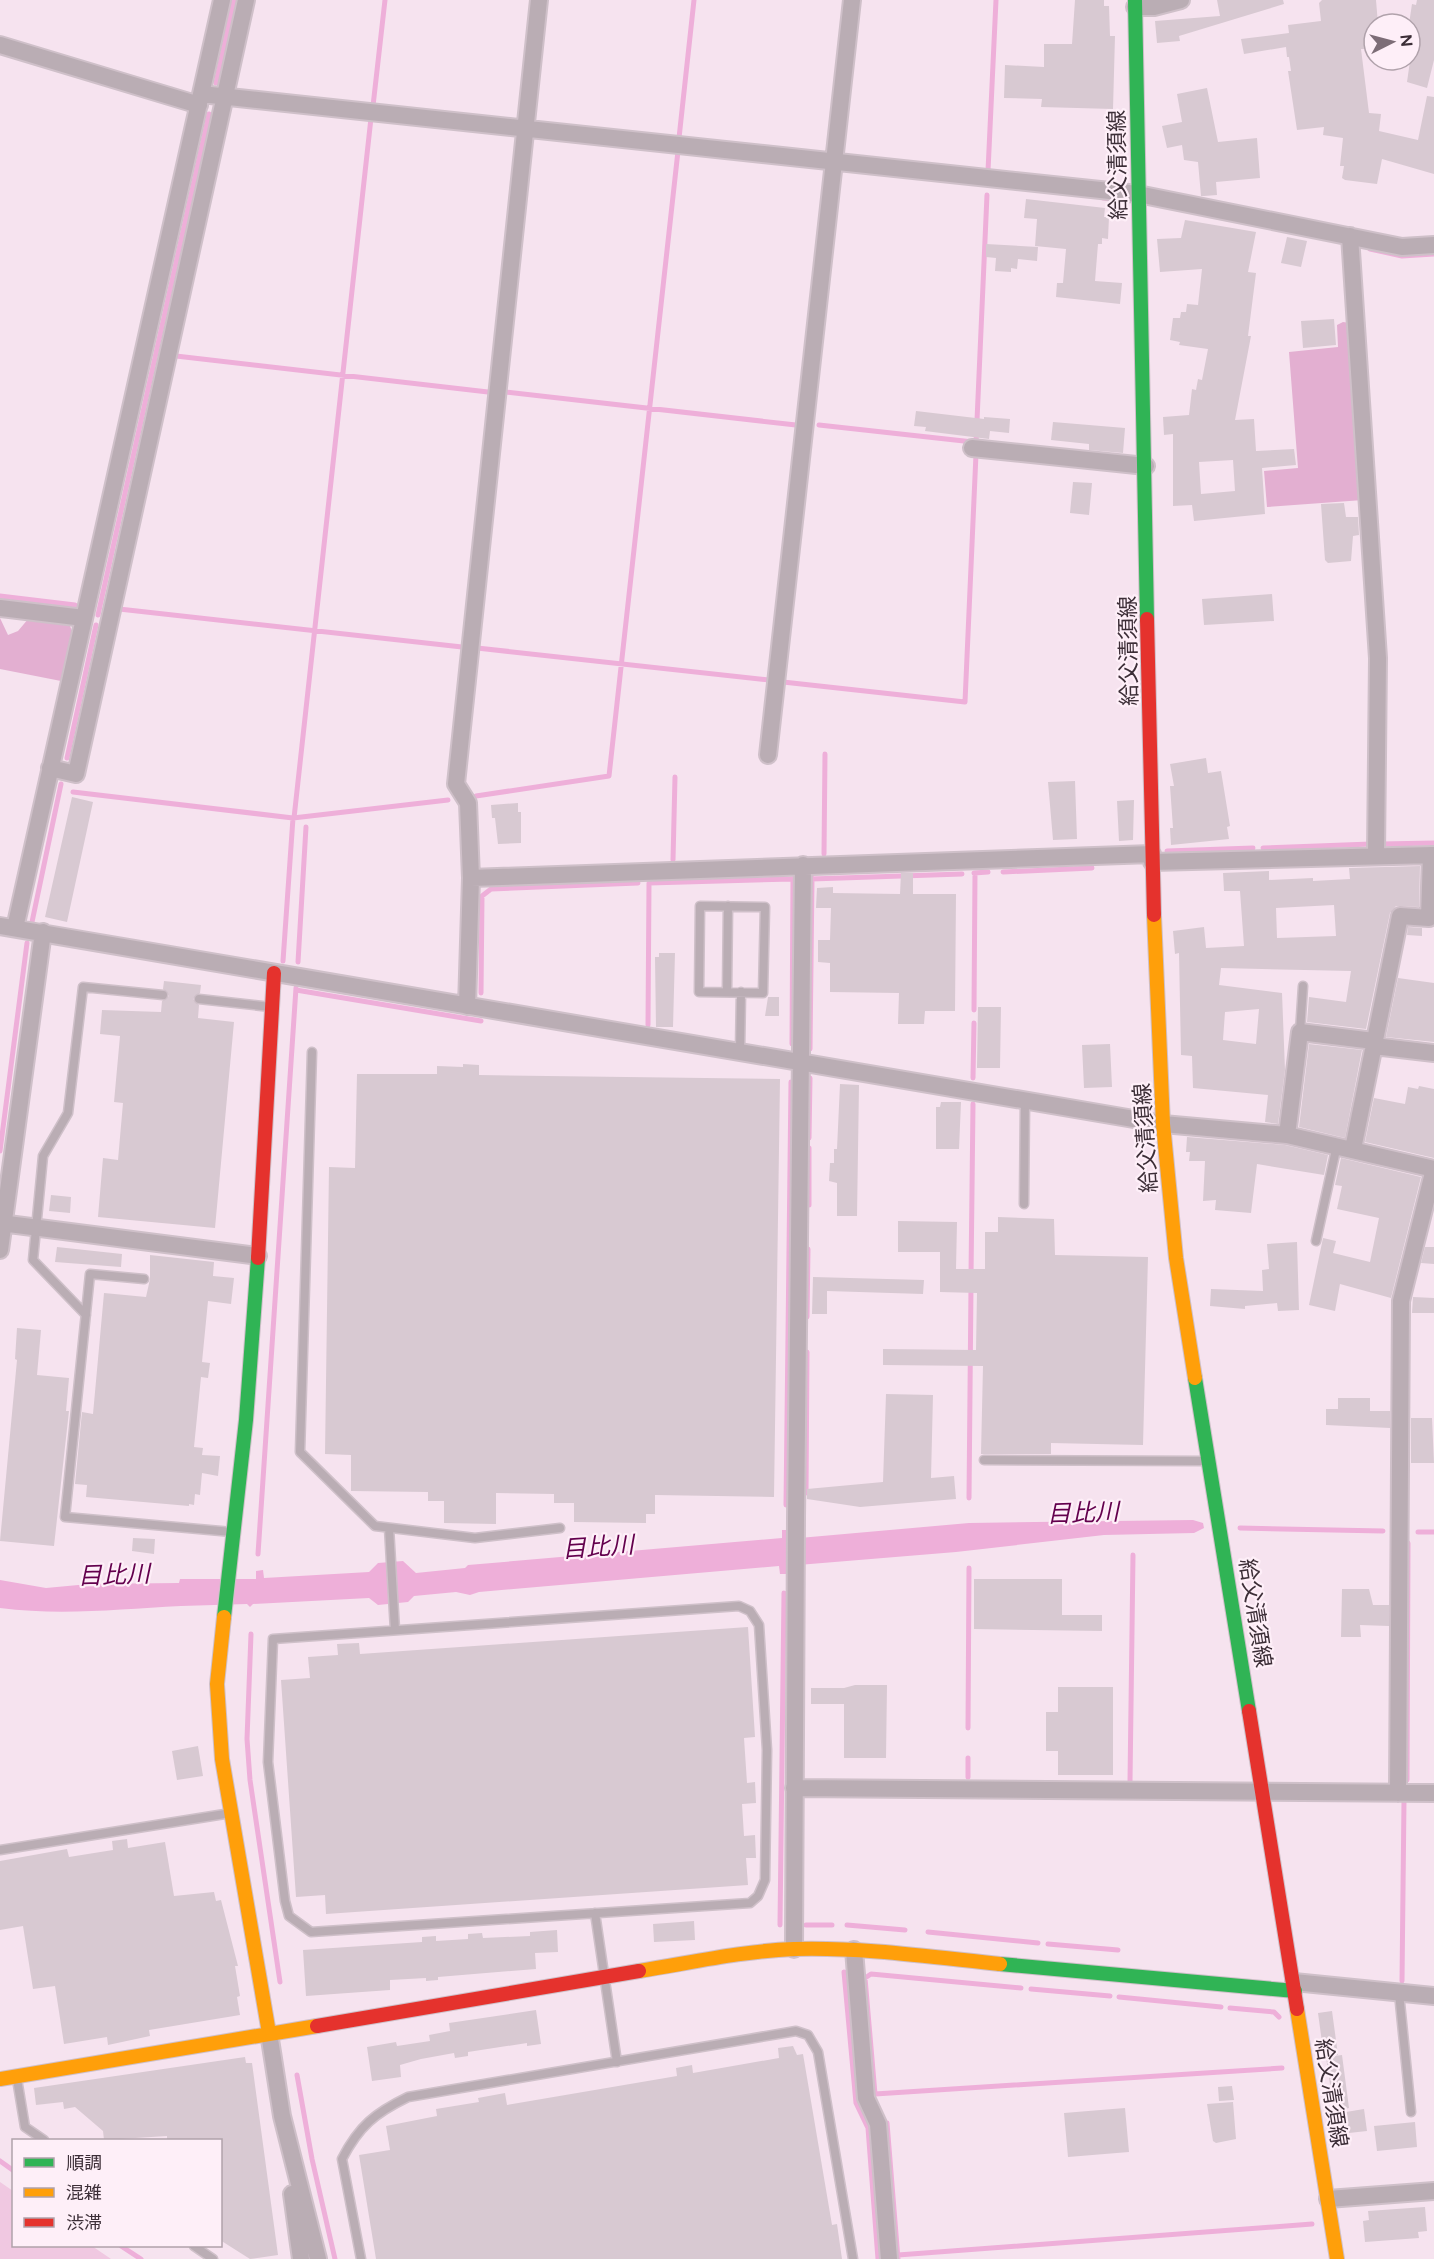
<svg xmlns="http://www.w3.org/2000/svg" width="1434" height="2259" font-family="Figtree,'Noto Sans JP',sans-serif">
<rect width="100%" height="100%" fill="#f6e3ef"/>
<path fill="#f0c8e1" d="M0 2182 13 2191 14 2246H92L111 2259H0Z"/>
<path fill="#e3afd1" d="M1343 322 1350 323 1363 500 1267 507 1264 471 1298 468 1289 352 1338 347 1337 325Z
M0 618 8 635 18 631 29 618 68 621 72 631 61 681 0 669Z"/>
<path fill="#eeafd9" d="M1193 1520 1203 1523 1204 1528 1194 1533 1104 1535 956 1552 786 1566V1574H780L779 1566 479 1592 470 1595 456 1592 414 1596 408 1602 378 1605 369 1598 253 1604 250 1607 247 1604C225 1605 203 1605 181 1606 120 1609 61 1616 0 1608V1580L46 1588 89 1584 179 1583 180 1579H256V1571L263 1570 264 1578 369 1572 378 1563 403 1561 416 1573 465 1568 468 1565 782 1538V1530H787L788 1539 969 1523Z"/>
<g fill="none" stroke-linecap="round" stroke-linejoin="round">
<path stroke="#eeafd9" stroke-width="5" d="M216 83 234 0
M373 106 385 0
M679 138 694 0
M988 171 996 0
M1103 198 1119 200
M1370 249 1402 256 1434 254
M176 356 488 392
M505 392 796 425
M819 425 973 442
M976 443 987 195
M0 596 75 605
M119 609 462 647
M98 615 209 114
M477 648 769 680
M783 682 965 702 976 454
M67 758 96 625
M73 792 293 818 448 800
M476 796 609 776 678 151
M294 818 371 118
M1381 844 1434 843
M1263 848 1371 844
M1167 851 1253 848
M824 854 825 754
M673 860 675 777
M1003 872 1092 868
M974 873 988 872
M811 879 962 874
M32 922 61 784
M283 961 293 818
M298 962 306 827
M296 990 481 1021
M481 993 482 896 491 889 638 883
M974 1010 975 873
M648 1025 649 883 793 879 792 1044
M810 1049 812 878
M973 1078 974 1023
M809 1138 810 1078
M0 1151 27 943
M809 1205V1148
M971 1276 973 1104
M807 1317 808 1249
M806 1493 807 1352
M969 1498 971 1286
M786 1505 791 1082
M1240 1528 1383 1531
M1418 1532H1434
M258 1554 296 988
M251 1634 247 1739 250 1780 280 1982
M968 1728 969 1568
M968 1777V1758
M1407 1780 1408 1543
M1130 1782 1133 1555
M780 1925 784 1593
M806 1925H832
M847 1925 905 1930
M928 1932 1038 1943
M1048 1944 1118 1950
M844 1972 856 2103 868 2128 878 2259
M1402 1981 1404 1800
M1021 1988 871 1974 865 1978 875 2094 1282 2068
M1031 1989 1110 1996
M1119 1997 1221 2007
M1230 2008 1274 2012 1279 2017
M297 2075 312 2159 335 2259
M887 2123 898 2259
M0 2161 14 2171
M121 2246 141 2259
M898 2255 1312 2224"/>
</g>
<path fill="#d8c9d2" fill-rule="evenodd" d="M1075 0H1104V6H1109L1110 36H1115L1113 109 1041 107 1042 99 1004 98 1005 65 1044 67V44H1072Z
M1217 0H1283L1284 4 1179 36 1180 41 1157 43 1155 21 1220 16Z
M1322 0H1376L1378 24H1374V49H1361L1369 113 1381 114 1379 131 1418 140 1427 96 1434 97V174L1382 159 1377 184 1345 180 1342 178 1344 166H1340L1343 138 1323 135 1324 127 1297 130 1288 71H1291L1289 57H1287L1286 47 1244 54 1241 39 1289 33 1288 25 1321 21 1319 3Z
M1417 0H1434V60L1427 88 1407 82 1410 61 1409 24 1412 4 1416 5Z
M1207 88 1218 142 1257 138 1260 178 1216 182 1217 195 1204 196H1201L1198 162 1184 160 1182 145 1167 148 1162 126 1182 122 1177 94Z
M1026 199 1105 208 1104 217H1109L1108 239 1102 238V244H1098L1095 281 1122 283 1120 304 1056 297 1057 283H1063L1066 249 1035 246 1037 219 1024 218Z
M1185 220 1256 232 1248 272 1256 273 1248 336H1251L1235 420 1254 419 1256 451 1294 449 1296 465 1262 468 1265 514 1194 521 1192 505 1173 506V434L1164 435 1163 417 1189 415 1192 389 1196 390 1198 379 1202 380 1208 349 1179 345 1180 342 1170 340 1173 318H1180L1181 312H1186L1187 304 1198 305 1202 269 1160 272 1157 239 1181 238ZM1233 460 1235 491 1201 494 1199 462Z
M1287 237 1307 241 1301 267 1281 263Z
M986 244 1038 247 1037 261 1018 259 1017 269 1011 268V272L995 271 996 258 986 257Z
M1334 319 1336 345 1303 348 1301 321Z
M916 411 984 419V417L1010 419 1009 433 990 431 989 439 925 431 926 427 914 426Z
M1053 422 1125 428 1123 453 1089 450V444L1051 440Z
M1073 482 1092 483 1089 515 1070 513Z
M1344 503 1346 517H1358L1359 535 1353 536 1351 561 1328 563 1325 560 1321 504Z
M1272 594 1274 621 1204 625 1202 599Z
M1206 758 1208 773 1221 771 1230 826 1227 827 1229 839 1171 845 1170 828H1173L1170 786H1174L1170 764Z
M1075 781 1077 839 1053 840 1048 782Z
M72 797 93 802 67 922 45 917Z
M1134 800 1133 840 1119 841 1117 801Z
M518 803V812H521V843L498 844 495 818H492L491 805Z
M1420 866 1419 907 1396 906 1390 913 1366 1029 1307 1022 1309 997 1346 1002 1351 971 1221 968 1219 985 1282 993 1285 1070 1278 1124 1265 1122 1268 1095 1193 1088 1192 1056 1181 1055 1179 953 1175 954 1173 931 1204 927 1206 948 1244 946 1240 891H1224L1223 873 1269 871V880L1313 878V881L1350 879 1349 868ZM1334 905 1336 936 1277 938 1276 908ZM1259 1009 1256 1044 1223 1040 1225 1012Z
M901 873H913V894H956L955 1011H925L924 1024H898L899 993 830 992V963L818 962V940H830L831 908H816L817 888 833 887V893L900 894Z
M1408 927 1422 928V936L1407 935Z
M659 953H675L673 1027H656L655 957H659Z
M1398 978 1434 983V1042L1386 1037Z
M164 981 201 985 200 993 193 999 199 1005 198 1018 234 1022 215 1228 98 1217 103 1158 118 1160 123 1103 114 1102 120 1036 100 1034 102 1010 161 1012 162 1001 169 996 163 989Z
M768 997H779V1016H765Z
M978 1007H1001L1000 1068H977Z
M1110 1044 1112 1087 1084 1088 1082 1045Z
M1309 1044 1362 1050 1345 1138 1299 1127Z
M463 1064 479 1065V1075L780 1079 774 1497 655 1495V1514H646V1523L574 1522V1503H554V1494L496 1493V1524L444 1523V1501H428V1492L351 1491V1455L325 1454 329 1167 355 1168 357 1074H437V1066L463 1067Z
M840 1084 859 1085 857 1216H837V1183L829 1181 830 1163H834V1149H837Z
M1419 1086 1434 1089V1158L1365 1142 1374 1098 1405 1104 1408 1087 1418 1089Z
M941 1102H961L959 1149H936V1107H940Z
M1187 1137 1285 1145 1328 1155 1324 1175 1257 1164 1251 1213 1215 1210 1216 1200 1203 1201 1205 1161H1189L1190 1152H1186Z
M1341 1158 1421 1177 1391 1298 1340 1284 1335 1311 1309 1305 1323 1238 1336 1241 1333 1253 1370 1262 1379 1218 1337 1209 1342 1186 1335 1185Z
M51 1195 71 1197 70 1213 49 1211Z
M998 1217 1054 1219 1055 1255 1148 1257 1143 1445 1051 1443V1454H981L983 1366 883 1365V1349L976 1350 977 1293 940 1292V1252H898V1221L957 1222 956 1269H985V1232H998Z
M1297 1242 1299 1310 1278 1311 1277 1303 1245 1306V1309L1210 1306 1211 1289 1263 1291 1262 1270 1269 1269 1267 1244Z
M57 1247 122 1254 121 1267 55 1262Z
M1425 1247H1434V1264L1421 1263Z
M150 1255 214 1262 213 1276 234 1278 231 1304 208 1301 202 1362 210 1363 208 1378 201 1377 194 1447 203 1448 202 1455 220 1456 218 1476 202 1473 200 1495 195 1494 194 1505 189 1504V1506L86 1497 87 1485 75 1484 82 1412 93 1414 104 1293 146 1297 150 1279Z
M813 1277 924 1280 923 1294 827 1291V1314H812Z
M1413 1297 1434 1298V1313H1412Z
M17 1328 41 1330 37 1375 69 1378 66 1411H69L54 1546 0 1541 17 1360 15 1359Z
M886 1394 933 1395 931 1478 954 1476 956 1499 860 1507 807 1499V1489L883 1482Z
M1338 1398H1370V1411H1390V1428L1326 1425V1409H1338Z
M1411 1418H1432L1434 1463H1411Z
M133 1538 155 1539 154 1554 132 1551Z
M974 1579H1062V1615H1102V1631L974 1629Z
M1342 1589H1369L1373 1605H1389V1626L1360 1625 1361 1637H1341Z
M748 1627 755 1737 744 1738 747 1783 755 1782 756 1803 742 1804 744 1836 755 1835 756 1858H746L748 1885 326 1914 325 1895 296 1897 281 1680 310 1678 308 1657 338 1655 337 1644 359 1643 360 1654Z
M855 1685H887L886 1758H844V1704H811V1688H844Z
M1058 1687H1113V1775H1058V1751H1046V1712H1058Z
M198 1746 203 1776 177 1780 172 1751Z
M127 1839 128 1848 165 1842 174 1896 214 1892 216 1901 221 1900 238 1966H235L240 1996 237 1997 240 2015 149 2030 150 2036 108 2045 107 2037 64 2044 55 1986 33 1989 23 1926 0 1930V1861L67 1849 69 1857 113 1850 112 1841Z
M694 1921 695 1940 654 1942 653 1924Z
M557 1930 558 1952 535 1953 536 1969 438 1977V1980L426 1981V1978L390 1980V1990L306 1996 303 1950 422 1942V1937L436 1936V1941L468 1939V1934L482 1933 483 1938 530 1936V1932Z
M536 2010 541 2044 527 2046V2043L468 2052V2056L455 2058 454 2053 421 2059 400 2065 401 2077 372 2081 367 2047 396 2042 397 2046 430 2041 429 2035 450 2031 449 2023Z
M1332 2011 1338 2055 1324 2057 1318 2013Z
M793 2046 797 2055 803 2054 832 2225 837 2224 842 2259H376L359 2155 390 2150 386 2126 437 2116 436 2109 479 2102 478 2098 505 2093 507 2105 677 2076 676 2068 692 2065 693 2073 779 2058 778 2048Z
M1342 2055 1349 2108 1334 2111 1326 2057Z
M245 2057 246 2063H252L278 2255 250 2259 220 2240V2140H167V2136L104 2140 103 2131 75 2107 64 2109 63 2102 36 2105 34 2088Z
M1232 2086 1234 2100 1219 2101 1218 2087Z
M1233 2102 1236 2139 1216 2143 1213 2141 1207 2104Z
M1125 2108 1129 2152 1068 2157 1064 2113Z
M1364 2109 1367 2131 1349 2133 1346 2112Z
M1415 2122 1417 2147 1377 2151 1374 2126Z
M1425 2207 1427 2231 1418 2232 1419 2238 1365 2242 1363 2221 1369 2220 1368 2211Z"/>
<g fill="none" stroke-linecap="round" stroke-linejoin="round">
<g stroke="#cfc0c9" stroke-width="11">
<path id="lane" d="M700 906 765 907 763 993 699 992Z
M727 992 728 906
M199 999 271 1007
M1300 1032 1303 986
M740 1051 741 992
M312 1052 300 1452 375 1526 475 1538 560 1528
M1024 1204 1025 1100
M1316 1241 1337 1145
M144 1279 90 1274 65 1517 232 1532
M86 1315 33 1260 43 1156 68 1113 83 987 163 995
M984 1460 1206 1461
M389 1528 395 1630
M739 1606 750 1611 759 1625 767 1750 765 1880 758 1896 750 1903 311 1932 289 1916 285 1901 268 1762 273 1639Z
M0 1850 231 1813
M595 1913 617 2062
M1399 1993 1411 2112
M17 2079 25 2127 44 2140
M194 2246 213 2259
M361 2259 342 2159C359 2126 375 2113 408 2097L796 2031 808 2035 818 2052 853 2259"/>
</g>
<g stroke="#cfc0c9" stroke-width="20">
<path id="street" d="M1135 7H1154L1181 0
M0 45 199 105
M201 94 1138 194 1402 247 1434 245
M1350 236 1378 658 1376 855
M972 448 1146 466
M0 608 84 618
M768 755 852 0
M50 768 76 774 246 0
M1152 862 1434 855
M471 878 1152 854
M0 926 1163 1124 1287 1135 1434 1169
M15 928 222 0
M467 1006 471 878 468 803 456 784 539 0
M1374 1046 1434 1053
M1287 1135 1300 1032 1374 1041
M1353 1149 1400 916 1429 918 1431 855
M0 1223 258 1256
M0 1250 43 932
M794 1788 1434 1793
M1398 1793 1401 1301 1434 1169
M794 1949 796 1518 803 865
M854 1950 866 2098 878 2124 889 2259
M1294 1982 1434 1996
M269 2033 282 2116 318 2259
M292 2194 301 2259
M1328 2199 1434 2191"/>
</g>
<g stroke="#cfc0c9" stroke-width="16">
<path id="fast" d="M1135 0 1147 619
M1195 1378 1249 1711
M224 1617 246 1420 258 1258
M1000 1964 1295 1991"/>
</g>
<g stroke="#cfc0c9" stroke-width="16">
<path id="slow" d="M1154 915 1163 1124 1176 1258 1195 1378
M224 1617 217 1684 222 1759 269 2033
M639 1971C690 1963 742 1951 794 1949 862 1947 932 1957 1000 1964
M1297 2009 1337 2259
M0 2079 317 2026"/>
</g>
<g stroke="#cfc0c9" stroke-width="16">
<path id="jam" d="M1147 619 1154 915
M258 1258 274 973
M1249 1711 1297 2009
M317 2026 639 1971"/>
</g>
<use href="#lane" stroke="#baadb4" stroke-width="8"/>
<use href="#street" stroke="#baadb4" stroke-width="16"/>
<use href="#fast" stroke="#30b455" stroke-width="14"/>
<use href="#slow" stroke="#ff9f0a" stroke-width="14"/>
<use href="#jam" stroke="#e5322d" stroke-width="14"/>
</g>
<g text-anchor="middle" stroke-width="4.5" stroke-linejoin="round" paint-order="stroke">
<g font-size="22" fill="#3c2e37" stroke="#feeff8">
<text transform="translate(1117 165) rotate(-91)" y="8">給父清須線</text>
<text transform="translate(1128 651) rotate(-91)" y="8">給父清須線</text>
<text transform="translate(1145 1138) rotate(-94)" y="8">給父清須線</text>
<text transform="translate(1256 1613) rotate(81)" y="8">給父清須線</text>
<text transform="translate(1332 2093) rotate(81)" y="8">給父清須線</text>
</g>
<g font-size="24" font-style="italic" fill="#63004d" stroke="#feeff8">
<text transform="translate(1083 1513) rotate(-2)" y="8">目比川</text>
<text transform="translate(598 1547) rotate(-4)" y="8">目比川</text>
<text transform="translate(114 1575) rotate(-2)" y="8">目比川</text>
</g>
</g>
<rect x="12" y="2139" width="210" height="108" fill="#feeff8" stroke="#b0a2ab" stroke-width="1.5"/>
<rect x="24" y="2158" width="30" height="9" fill="#30b455" stroke="#b0a2ab" stroke-width="1.5"/>
<text x="66" y="2169" font-size="18" fill="#3c2e37">順調</text>
<rect x="24" y="2188" width="30" height="9" fill="#ff9f0a" stroke="#b0a2ab" stroke-width="1.5"/>
<text x="66" y="2199" font-size="18" fill="#3c2e37">混雑</text>
<rect x="24" y="2218" width="30" height="9" fill="#e5322d" stroke="#b0a2ab" stroke-width="1.5"/>
<text x="66" y="2229" font-size="18" fill="#3c2e37">渋滞</text>
<g transform="translate(1392 42) rotate(84)"><circle r="28" fill="#feeff8" stroke="#b0a2ab" stroke-width="1.5"/>
<path d="M0-4.5L10 22L0 15L-10 22Z" fill="#7d6d77"/>
<text y="-9" font-size="16" font-weight="bold" text-anchor="middle" fill="#3c2e37">N</text>
</g>
</svg>
